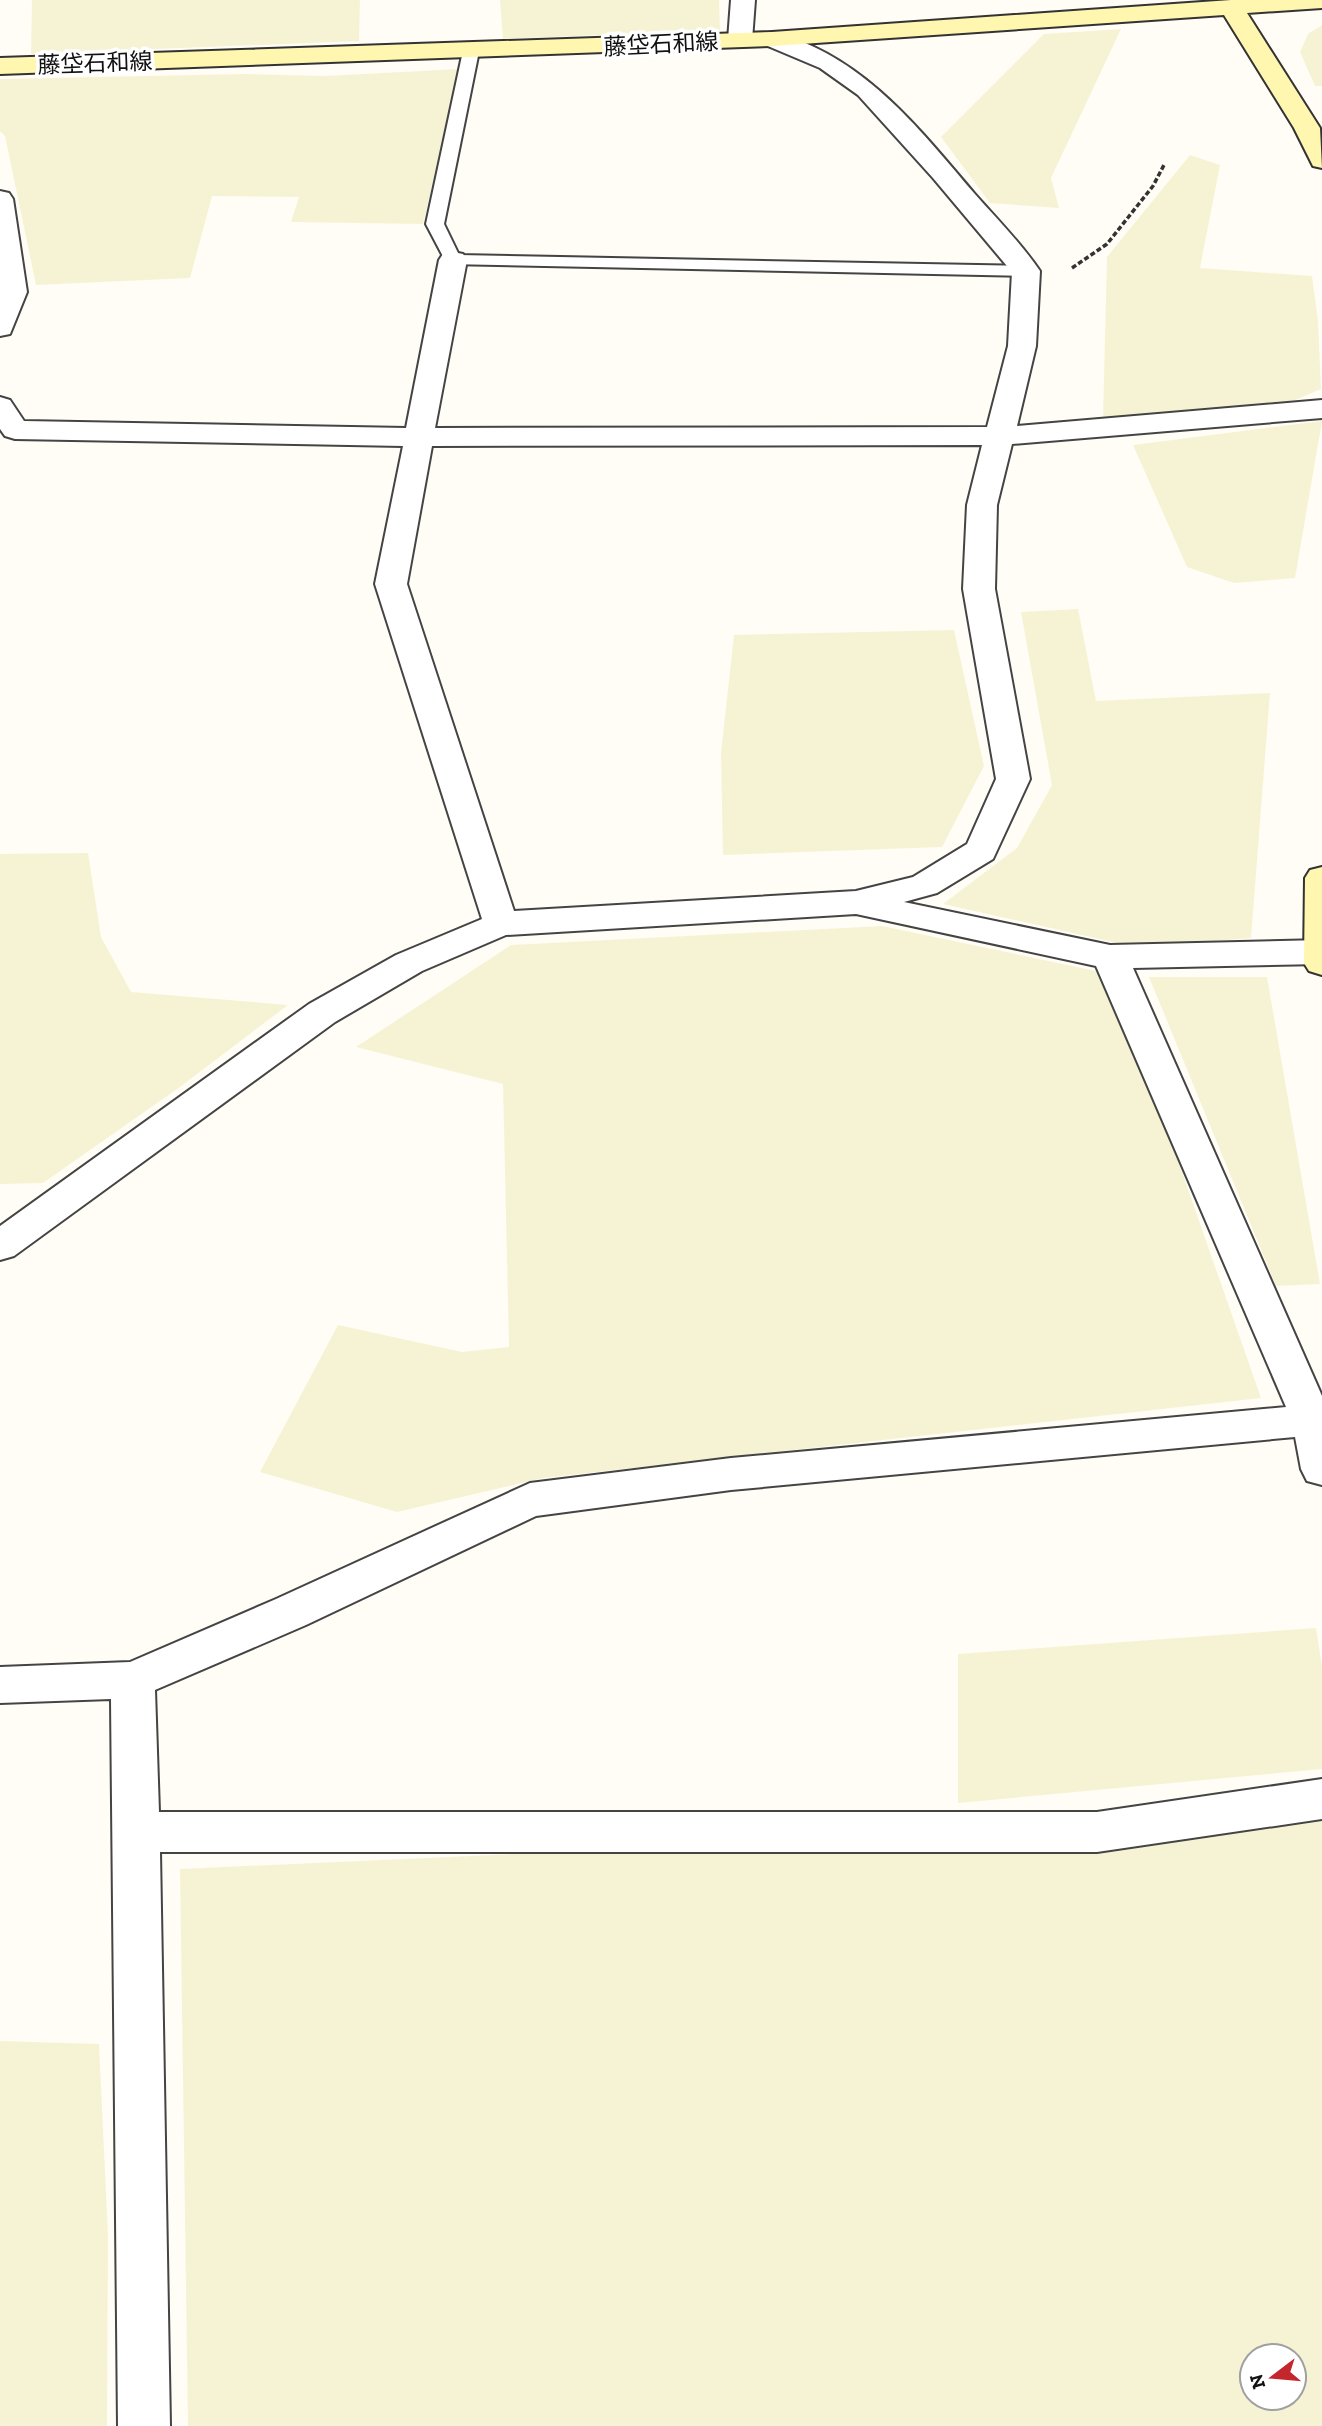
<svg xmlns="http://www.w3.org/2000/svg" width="1322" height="2426" font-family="'Zilla Slab','Noto Sans JP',serif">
<rect width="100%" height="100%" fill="#fffdf5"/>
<path fill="#f6f3d4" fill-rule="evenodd" d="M32 0H360L359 41 31 54Z
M500 0H719L720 30 503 39Z
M1322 25V86H1315L1300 52 1308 34Z
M1121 29 1051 178 1059 208 990 203 941 137 1044 34Z
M459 69 423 224 291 222 299 197 212 196 190 278 36 285 5 136 0 131V79L245 74 325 76Z
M1190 155 1220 165 1200 268 1312 276 1318 321 1321 389 1293 401 1103 419 1107 257Z
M1322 421 1295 578 1234 583 1187 567 1133 445Z
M1078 609 1096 701 1270 693 1251 938 1135 947 943 904 1017 848 1052 785 1021 612Z
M954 630 984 766 942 847 723 855 721 753 734 635Z
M88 853 101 937 131 992 288 1005 180 1087 43 1183 0 1184V854Z
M882 926 1096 971 1162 1115 1261 1398 543 1478 397 1512 260 1472 338 1325 462 1352 509 1347 503 1084 356 1047 511 945Z
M1149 977H1267L1320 1284 1276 1286Z
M1316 1628 1322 1667V1769L958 1803V1654Z
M1322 1818V2426H188L180 1869ZM1252 2356H1294V2398H1252Z
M0 2041 99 2044 108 2236 107 2426H0Z"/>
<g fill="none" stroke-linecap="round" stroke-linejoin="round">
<g stroke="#444" stroke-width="4">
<path id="lane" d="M471 46 479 51 444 224 459 255 1026 266 1035 271 1026 276 447 264 426 224 463 51Z"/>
</g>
<g stroke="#444" stroke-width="4">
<path id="street" d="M731 0H755L752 40 749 45 740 47 731 45 728 40Z
M772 32C861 54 917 126 974 193 996 218 1021 243 1040 271L1036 346 1017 426 1322 400V418L1012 444 997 505 995 589 1030 779 993 859 937 893 904 902 1110 945 1322 940V964L1133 968 1322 1396V1485L1307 1481 1301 1469 1295 1437 731 1490 536 1516 306 1625 155 1690 159 1812H1097L1322 1779V1819L1097 1852H160L170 2426H118L111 1699 0 1703V1667L130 1662 276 1599 530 1483 731 1458 1286 1407 1096 966 856 914 506 935 422 971 335 1022 14 1256 0 1260V1226L309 1004 396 955 482 919 375 584 403 446 15 439 5 436 0 429V397L10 400 24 421 406 428 439 260 443 254 453 252 463 254 467 260 435 428 987 427 1008 346 1012 272 933 178 858 95 820 68 763 44 760 39 763 34ZM982 445 967 505 963 589 996 779 967 844 913 877 856 891 514 911 407 584 432 446Z
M0 191 9 193 13 199 27 292 10 334 0 336Z"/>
</g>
<g stroke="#333" stroke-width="4">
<path id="secondary" d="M1231 0H1322V8L1247 13 1320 128 1322 168 1313 166 1294 128 1224 15 772 46 0 74V58L772 32Z
M1322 867V975L1309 971 1304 963 1305 878 1310 870Z"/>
</g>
<path stroke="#333" stroke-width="3.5" stroke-dasharray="5 2.5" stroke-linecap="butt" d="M1072 268 1107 244 1153 186 1165 163"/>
<use href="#lane" fill="#fff" fill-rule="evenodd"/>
<use href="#street" fill="#fff" fill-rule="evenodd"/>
<use href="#secondary" fill="#fff6b0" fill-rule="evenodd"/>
</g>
<g text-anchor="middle" stroke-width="7" stroke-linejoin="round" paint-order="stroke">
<g font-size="23" fill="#111" stroke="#fff">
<text transform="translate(661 44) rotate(-3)" y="8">藤垈石和線</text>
<text transform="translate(95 63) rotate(-2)" y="8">藤垈石和線</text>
</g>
</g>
<g transform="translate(1273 2377) rotate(254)"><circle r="33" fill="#ffffff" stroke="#a0a0a0" stroke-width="2"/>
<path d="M0-5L12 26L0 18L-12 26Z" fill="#c4262e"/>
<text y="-10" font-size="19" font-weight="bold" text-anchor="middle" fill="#111111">N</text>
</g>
</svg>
